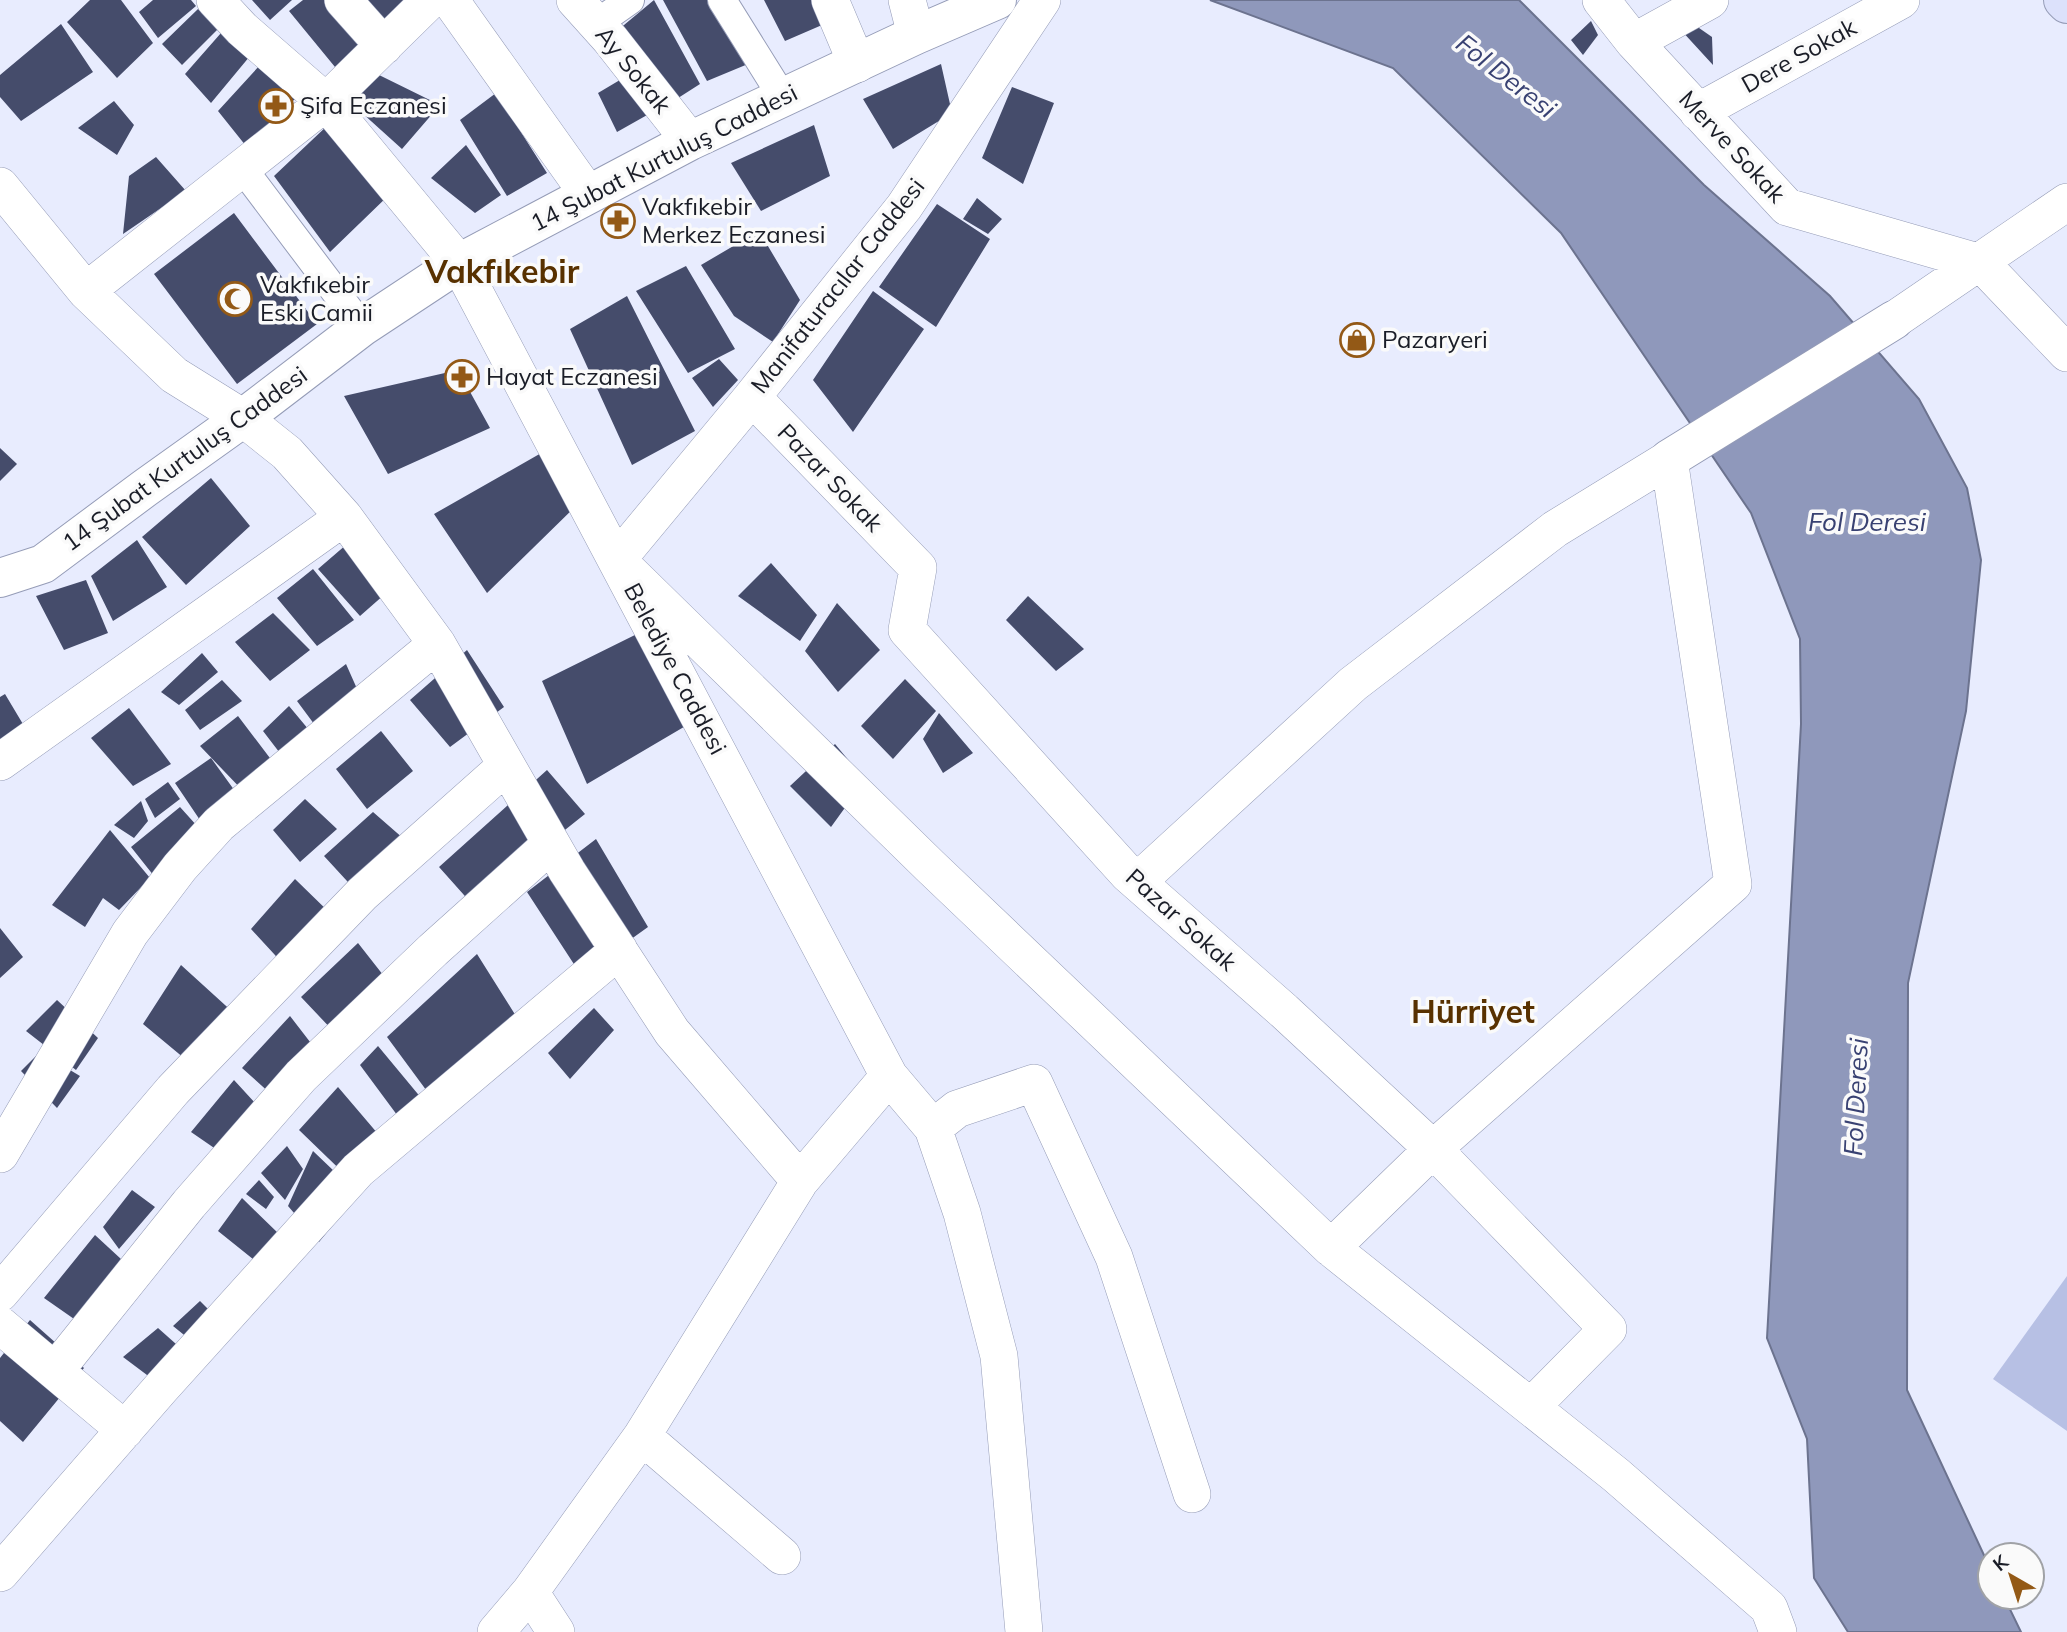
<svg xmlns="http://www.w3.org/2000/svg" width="2067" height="1632" font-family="Mulish,sans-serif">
<rect width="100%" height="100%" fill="#e8ecfe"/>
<path fill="#b7c0e4" d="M2067 1276V1431L1993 1379Z"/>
<path fill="#8f98bb" stroke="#6c738f" stroke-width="2" d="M1210 0H1519L1704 185 1830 296 1919 399 1967 488 1981 560 1966 711 1908 983 1907 1390 1990 1568V1597H2004L2021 1632H1848L1814 1578 1807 1439 1767 1338 1801 724 1800 639 1751 513 1561 233 1393 68Z"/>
<path fill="#454c6b" d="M90 0H121L153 43 117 78 67 22Z
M153 0H191L196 6 158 38 139 12Z
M252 0H292L270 20Z
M303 0H325L367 43 335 67 289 11Z
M365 0H411L384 27Z
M654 0 700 84 675 100 618 30Z
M663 0H710L748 64 707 81Z
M764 0H820L829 22 785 41Z
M198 9 219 28 182 65 162 44Z
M1591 21 1598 35 1583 55 1571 40Z
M1689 21 1712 37 1713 65 1680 29Z
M61 24 93 72 21 121 0 97V75Z
M221 33 250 56 211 103 185 74Z
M941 64 952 113 893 149 863 99Z
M260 65 295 99 246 146 218 111Z
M377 74 440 105 402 149 351 103Z
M630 74 656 110 617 132 598 93Z
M1012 87 1054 103 1023 184 982 158Z
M496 93 547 173 507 196 460 120Z
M114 101 134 125 117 155 78 128Z
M329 124 390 194 330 252 274 176Z
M814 125 830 176 761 211 731 163Z
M466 145 501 195 475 213 431 178Z
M156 157 186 191 123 234 129 176Z
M977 198 1002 219 988 234 963 219Z
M937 204 990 239 936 327 879 287Z
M234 213 317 324 237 384 154 274Z
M759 231 800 300 773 342 734 316 701 265Z
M686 266 735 349 688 373 636 291Z
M873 291 924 329 853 432 813 380Z
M627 296 695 431 632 465 570 329Z
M719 359 738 380 713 407 692 378Z
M458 370 490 428 388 474 344 396Z
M0 448 17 464 0 481Z
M543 452 579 503 487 593 434 514Z
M211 478 250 526 186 585 142 537Z
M354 538 393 587 360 616 318 569Z
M137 540 167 587 113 621 91 576Z
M771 563 817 615 800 641 738 596Z
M313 569 354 620 317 646 277 598Z
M86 580 108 633 64 650 36 596Z
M1028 596 1084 649 1056 671 1006 620Z
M837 603 880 650 838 692 805 651Z
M273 613 310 650 270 681 235 642Z
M643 631 694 721 587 784 542 681Z
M467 650 504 707 450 747 410 700Z
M202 653 218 672 179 705 161 692Z
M346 664 362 700 320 732 297 701Z
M905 679 936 711 893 759 861 726Z
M222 680 242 701 200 730 185 710Z
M5 694 39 751 0 777V697Z
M289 706 314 736 286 761 263 731Z
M129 708 171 764 133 786 91 738Z
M939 713 973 753 943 773 923 739Z
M238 716 279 770 246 794 200 746Z
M381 731 413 771 367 809 336 769Z
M835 744 865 780 831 827 790 786Z
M211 758 240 798 204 826 175 783Z
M547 770 585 814 472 904 439 867Z
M168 782 180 799 155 818 145 799Z
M305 799 337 829 300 862 273 830Z
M141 801 148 821 134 838 114 825Z
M180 807 198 827 154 876 131 847Z
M373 812 412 846 358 893 324 856Z
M110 830 150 878 119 910 103 898 85 927 52 905Z
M596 839 648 927 581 975 527 892Z
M295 879 333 916 286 967 251 929Z
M0 928 23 957 0 978Z
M358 943 387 980 336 1034 301 997Z
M477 954 521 1024 432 1098 387 1037Z
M181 965 247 1025 202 1073 143 1024Z
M57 1000 98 1038 76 1070 26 1031Z
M594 1008 614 1030 570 1079 548 1053Z
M290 1016 317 1051 272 1095 242 1068Z
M378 1046 422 1099 403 1123 360 1065Z
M40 1052 80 1076 57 1108 21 1071Z
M234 1080 257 1105 220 1152 191 1132Z
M338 1087 390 1148 357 1186 299 1130Z
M287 1146 303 1169 285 1200 261 1173Z
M313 1151 358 1194 319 1242 288 1206Z
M259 1180 274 1197 266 1209 246 1194Z
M132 1190 155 1207 119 1249 103 1227Z
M242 1198 280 1235 258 1263 218 1231Z
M95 1235 147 1283 97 1335 44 1298Z
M200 1301 216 1317 194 1343 173 1326Z
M30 1320 84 1368 23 1442 0 1421V1358Z
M158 1328 185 1352 159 1384 123 1357Z"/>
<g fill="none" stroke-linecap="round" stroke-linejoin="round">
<g stroke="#959cb7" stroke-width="30">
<path id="pedestrian" d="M722 0 783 98
M596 24 630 0
M243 169 362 327"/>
</g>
<g stroke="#959cb7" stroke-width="38">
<path id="minor" d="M215 0 242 29 326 102 459 263 889 1076 933 1128 962 1213 999 1356 1024 1632
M343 0 384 46
M450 0 588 194
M575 0 610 39 690 141
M830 0 857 64
M907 0 916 35
M1042 0 904 207 752 397 617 560 930 866 1331 1248 1616 1475 1769 1608 1778 1632
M1601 0 1634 42 1787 207 1981 263 2067 353
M1634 42 1710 0
M1698 112 1901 0
M0 186 86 291 174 375 243 418 287 453 344 517 437 644 567 871 672 1032 800 1181
M86 291 326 102 430 0
M1894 320 2067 202
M752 397 918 568 907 630 1128 874 1284 1011 1433 1149 1608 1329 1531 1407
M0 762 344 517
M1137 882 1353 684 1555 529 1669 459 1733 884 1433 1149 1331 1248
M933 1128 957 1109 1034 1083 1114 1257 1192 1494
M0 1154 130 933 180 867 219 824 437 644
M0 1293 173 1090 362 894 506 766
M0 1325 125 1430
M55 1371 189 1204 301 1076 433 950 551 844
M642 1436 782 1556
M0 1573 161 1388 358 1170 619 950
M530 1592 556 1632
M496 1632 530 1592 642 1436 800 1181 889 1076"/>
</g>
<g stroke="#959cb7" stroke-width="40">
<path id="tertiary" d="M1669 459 1894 320
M0 578 43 564 145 488 243 418 362 327 459 263 690 141 916 35 997 0"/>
</g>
<g stroke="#959cb7" stroke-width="40">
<path id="secondary" d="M2063 0 2067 4"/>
</g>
<use href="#pedestrian" stroke="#fff" stroke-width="28"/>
<use href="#minor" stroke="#fff" stroke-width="37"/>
<use href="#tertiary" stroke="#fff" stroke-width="38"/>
<use href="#secondary" stroke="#dce1fb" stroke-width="38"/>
</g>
<defs>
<g id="pharmacy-ring" transform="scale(1.75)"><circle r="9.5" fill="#fafafa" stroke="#935916" stroke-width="1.5"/><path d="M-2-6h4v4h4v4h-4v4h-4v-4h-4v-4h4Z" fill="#935916"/></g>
<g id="mosque-ring" transform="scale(1.75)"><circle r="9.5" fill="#fafafa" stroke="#935916" stroke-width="1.5"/><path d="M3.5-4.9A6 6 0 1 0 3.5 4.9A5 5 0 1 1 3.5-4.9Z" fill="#935916"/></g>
<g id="shop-ring" transform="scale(1.75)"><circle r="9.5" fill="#fafafa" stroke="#935916" stroke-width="1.5"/><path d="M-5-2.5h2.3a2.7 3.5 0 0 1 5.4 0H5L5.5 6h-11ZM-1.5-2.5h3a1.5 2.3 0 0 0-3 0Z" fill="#935916"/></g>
</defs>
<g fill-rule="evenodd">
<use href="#pharmacy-ring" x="276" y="106"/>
<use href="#pharmacy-ring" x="618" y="221"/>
<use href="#mosque-ring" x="235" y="299"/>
<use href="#shop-ring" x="1357" y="340"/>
<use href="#pharmacy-ring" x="462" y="377"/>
</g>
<g text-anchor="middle" stroke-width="7" stroke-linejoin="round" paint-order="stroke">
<g font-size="24" fill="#1a1d27" stroke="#fafafa">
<text transform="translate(1799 56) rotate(-29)" y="8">Dere Sokak</text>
<text transform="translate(633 70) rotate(51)" y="8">Ay Sokak</text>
<text transform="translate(1732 147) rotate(47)" y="8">Merve Sokak</text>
<text transform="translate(664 158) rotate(-27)" y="8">14 Şubat Kurtuluş Caddesi</text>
<text transform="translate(838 286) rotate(-52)" y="8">Manifaturacılar Caddesi</text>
<text transform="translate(185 459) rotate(-36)" y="8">14 Şubat Kurtuluş Caddesi</text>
<text transform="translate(830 478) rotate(46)" y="8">Pazar Sokak</text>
<text transform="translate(675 669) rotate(62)" y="8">Belediye Caddesi</text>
<text transform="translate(1181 920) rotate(42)" y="8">Pazar Sokak</text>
</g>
<g font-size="24" fill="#1a1d27" stroke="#fafafa" text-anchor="start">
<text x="300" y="114">Şifa Eczanesi</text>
<text x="642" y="215">Vakfıkebir<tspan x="642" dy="28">Merkez Eczanesi</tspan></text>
<text x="260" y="293">Vakfıkebir<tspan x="260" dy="28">Eski Camii</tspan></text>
<text x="1382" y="348">Pazaryeri</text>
<text x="486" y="385">Hayat Eczanesi</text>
</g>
<g font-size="26" font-style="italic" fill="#384172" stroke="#fafafa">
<text transform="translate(1506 76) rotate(38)" y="9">Fol Deresi</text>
<text x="1867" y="531">Fol Deresi</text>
<text transform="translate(1856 1097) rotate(-87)" y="9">Fol Deresi</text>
</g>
<g font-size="32" font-weight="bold" fill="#583100" stroke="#fafafa">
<text x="502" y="283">Vakfıkebir</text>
<text x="1473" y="1023">Hürriyet</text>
</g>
</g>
<g transform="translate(2011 1576) rotate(321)"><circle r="33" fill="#fafafa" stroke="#a0a2a6" stroke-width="2"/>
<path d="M0-5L12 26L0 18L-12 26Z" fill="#935916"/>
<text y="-10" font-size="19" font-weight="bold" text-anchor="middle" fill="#1a1d27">K</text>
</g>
</svg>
